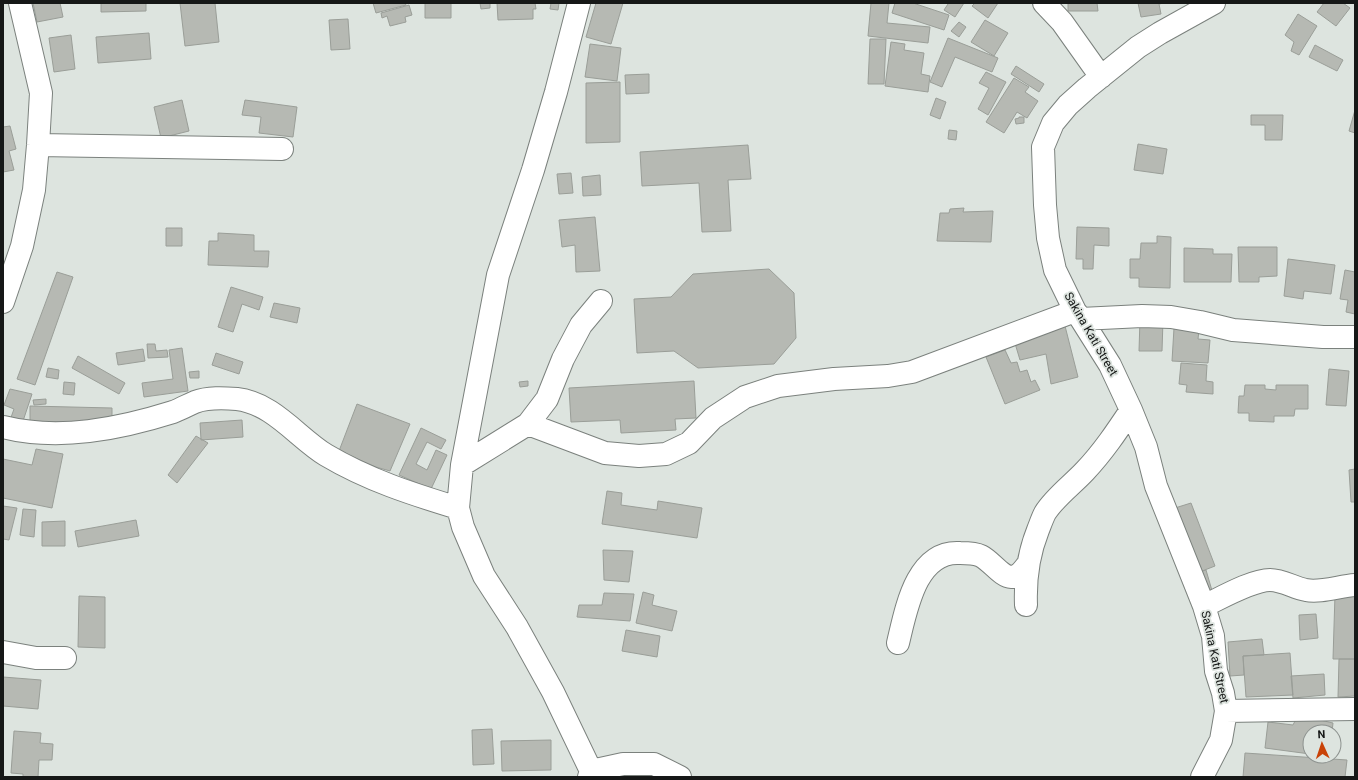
<svg xmlns="http://www.w3.org/2000/svg" width="1358" height="780" font-family="Roboto,sans-serif">
<rect width="100%" height="100%" fill="#dde4df"/>
<path fill="#b6b9b3" stroke="#9a9e98" d="M33 3H60L63 17 37 22Z
M101 3H146V11L101 12Z
M180 3H215L219 42 185 46Z
M373 3H405L406 5 376 13Z
M425 3H451V18H425Z
M480 3H490V8L481 9Z
M497 3H535L536 9H533V19L498 20Z
M551 3H559L558 10 550 9Z
M596 3H623L611 44 586 37Z
M871 3H889L887 23 930 27 928 43 868 36Z
M895 3H913L949 15 944 30 892 13Z
M947 3H964L955 17 944 10 948 4Z
M975 3H998L988 18 972 6Z
M1068 3H1097L1098 11H1068Z
M1138 3H1164L1159 4 1161 14 1141 17Z
M1324 3H1343L1350 8 1336 26 1317 12Z
M409 5 412 15 405 17 406 22 390 26 387 16 382 18 381 13Z
M1298 14 1317 26 1299 55 1291 51 1294 42 1285 35Z
M348 19 350 49 331 50 329 20Z
M985 20 1008 33 994 56 971 42Z
M959 22 966 27 959 37 951 31Z
M149 33 151 59 98 63 96 37Z
M71 35 75 69 54 72 49 38Z
M948 38 998 58 992 72 955 57 942 87 930 82Z
M870 39H886L884 84H868Z
M891 42 905 44 904 50 924 53 921 74 930 76 928 92 885 86Z
M590 44 621 48 617 81 585 77Z
M1315 45 1343 60 1337 71 1309 57Z
M1016 66 1044 84 1039 92 1011 74Z
M986 72 1006 82 988 115 978 109 989 88 979 83Z
M649 74V93L626 94 625 75Z
M1014 78 1029 87 1025 92 1038 101 1027 118 1017 112 1004 133 986 122Z
M620 82V142L586 143V83Z
M936 98 946 102 940 119 930 115Z
M182 100 189 131 161 138 154 107Z
M245 100 297 107 293 137 259 133 261 117 242 115Z
M1355 110V133L1349 131Z
M1251 115H1283L1282 140H1265V125H1251Z
M1019 117H1024V123L1016 124 1015 119 1019 118Z
M10 126 16 149 9 151 14 170 3 172V127Z
M949 130 957 131 956 140 948 139Z
M1138 144 1167 149 1163 174 1134 170Z
M748 145 751 179 728 180 731 231 702 232 699 183 642 186 640 152Z
M571 173 573 193 559 194 557 174Z
M600 175 601 195 583 196 582 177Z
M964 208 963 212 993 211 991 242 937 241 940 213H949L950 209Z
M595 217 600 271 576 272 575 245 562 247 559 220Z
M1077 227 1109 228V246L1094 245 1093 269H1083V259H1076Z
M166 228H182V246H166Z
M218 233 254 235V251H269L268 267 208 265 209 241H218Z
M1157 236 1171 237 1170 288 1139 287V278H1130V259H1140L1141 243H1157Z
M1238 247H1277V276L1259 277V282H1239Z
M1184 248 1213 249V254H1232L1231 282H1184Z
M1288 259 1335 265 1331 294 1304 291 1303 299 1284 296Z
M769 269 794 293 796 338 774 364 698 368 674 351 637 353 634 299 671 297 693 274Z
M1345 270 1355 272V314L1346 312 1348 300 1340 299Z
M57 272 73 277 35 385 17 379Z
M231 287 263 297 259 310 242 304 233 332 218 327Z
M274 303 300 308 297 323 270 317Z
M1140 319 1163 320 1162 351H1139Z
M1065 326 1078 377 1051 384 1046 354 1020 360 1014 340Z
M1174 328 1199 330 1198 339 1210 340 1208 363 1172 361Z
M147 344H155L156 351 167 350 168 357 148 358Z
M182 348 188 391 144 397 142 383 173 379 169 350Z
M143 349 145 361 118 365 116 353Z
M1005 350 1011 363 1017 362 1020 372 1027 370 1031 382 1035 380 1040 390 1005 404 986 357Z
M216 353 243 362 239 374 212 365Z
M78 356 125 383 119 394 72 368Z
M1181 363 1207 365 1206 381 1213 382V394L1186 392 1187 385 1179 384Z
M48 368 59 370 58 379 46 377Z
M1329 369 1349 371 1346 406 1326 405Z
M199 371V378H190L189 372Z
M528 381V386L520 387 519 382Z
M694 381 696 418 675 419 676 430 621 433 620 420 571 422 569 388Z
M64 382 75 383 74 395 63 394Z
M1245 385H1265V389L1276 390V385H1308V409H1295L1294 416H1274V422L1249 421V413H1238L1239 396H1244Z
M10 389 32 394 21 427 9 423 14 409 4 405Z
M46 399V404L34 405 33 400Z
M357 404 410 424 390 471 376 467 339 451Z
M30 406 112 408V424L30 421Z
M242 420 243 437 201 440 200 423Z
M421 428 446 440 441 449 427 442 416 464 427 470 436 450 447 455 431 489 399 475Z
M196 436 208 443 177 483 168 475Z
M36 449 63 454 52 508 3 498V459L32 465Z
M1355 469V502H1351L1349 470Z
M607 491 622 493 621 505 657 510 658 501 702 508 697 538 602 524Z
M1191 503 1215 566 1197 573 1175 508Z
M3 506 17 508 9 540 3 539Z
M23 509 36 510 34 537 20 535Z
M136 520 139 536 78 547 75 531Z
M65 521V546H42V522Z
M603 550 633 551 629 582 604 580Z
M1206 570 1213 594 1204 597 1197 573Z
M643 592 654 595 652 605 677 611 672 631 636 623Z
M604 593 634 594 630 621 577 617 579 605H602Z
M1335 594 1355 595V659H1333Z
M79 596 105 597V648L78 647Z
M1316 614 1318 638 1300 640 1299 615Z
M626 630 660 636 657 657 622 651Z
M1262 639 1264 655 1243 656 1244 675 1230 676 1228 642Z
M1290 653 1293 695 1246 697 1243 656Z
M1339 659H1355V696L1338 697Z
M1324 674 1325 695 1293 698 1291 676Z
M3 677 41 680 38 709 3 706Z
M1298 715 1333 723 1332 732H1310V754L1265 748 1268 722 1293 725Z
M492 729 494 764 473 765 472 730Z
M14 731 41 733 40 743 53 744 52 760H39L38 777H23V774L11 773Z
M551 740V770L502 771 501 741Z
M1245 753 1347 760 1345 777H1243Z"/>
<g fill="none" stroke-linecap="round" stroke-linejoin="round">
<g stroke="#7b817d" stroke-width="24">
<path id="minor" d="M579 3 556 92 533 170 498 275 462 465 458 508 463 527 484 576 517 627 553 692 591 771 589 777
M1044 3 1062 22 1101 77
M38 145 282 149
M3 302 22 246 34 190 38 145 41 93 20 3
M1081 319 1142 316 1171 317 1200 322 1233 330 1323 337H1355
M528 424 605 453 639 456 666 454 689 443 713 418 745 397 778 386 834 379 888 376 912 372 1075 311
M3 427C59 441 119 429 173 412 181 409 188 405 195 402 208 397 224 398 237 399 273 403 298 438 326 455 368 480 412 494 458 508
M462 465 528 424 547 399 563 359 581 325 601 301
M1026 605C1025 579 1028 555 1038 530 1040 525 1042 519 1045 513 1055 497 1072 485 1085 471 1103 452 1117 431 1131 410
M1204 606C1221 598 1252 580 1270 580 1283 580 1294 588 1306 590 1320 593 1340 586 1355 585
M898 643C906 610 916 550 960 553 967 553 975 553 981 556 991 561 1002 577 1011 577 1020 576 1023 570 1028 564
M3 652 36 658H65
M1226 711 1355 709
M591 771 623 764H654L680 777
M1202 777 1221 740 1226 711 1223 693 1216 671 1213 636 1204 606 1156 486 1146 447 1131 410 1110 365 1081 319 1075 311 1055 270 1048 238 1045 205 1043 147 1053 123 1068 105 1087 88 1138 47 1160 33 1214 3"/>
</g>
<use href="#minor" stroke="#fff" stroke-width="22"/>
</g>
<g text-anchor="middle" stroke-width="3.5" stroke-linejoin="round" paint-order="stroke">
<g font-size="12" fill="#161817" stroke="#dde4df">
<text transform="translate(1091 334) rotate(60)" y="4">Sakina Kati Street</text>
<text transform="translate(1215 657) rotate(78)" y="4">Sakina Kati Street</text>
</g>
</g>
<rect width="1358" height="780" fill="none" stroke="#161817" stroke-width="8"/>
<g transform="translate(1322 744) rotate(357)"><circle r="19" fill="#dde4df" stroke="#8d928f"/>
<path d="M0-3L7 15L0 10L-7 15Z" fill="#c94207"/>
<text y="-6" font-size="11" font-weight="bold" text-anchor="middle" fill="#161817">N</text>
</g>
</svg>
